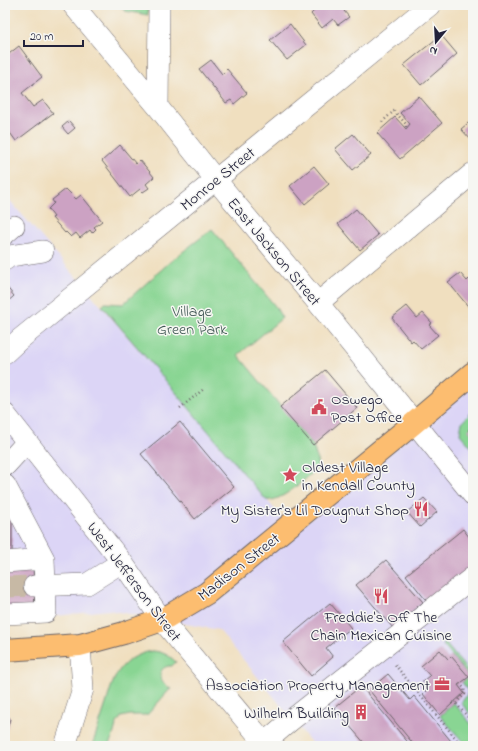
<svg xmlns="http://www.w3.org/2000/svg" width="478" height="751" font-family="'Indie Flower',sans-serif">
<rect width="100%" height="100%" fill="#f6f6f2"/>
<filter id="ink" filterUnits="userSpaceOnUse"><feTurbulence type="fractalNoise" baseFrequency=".025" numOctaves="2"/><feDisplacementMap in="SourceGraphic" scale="8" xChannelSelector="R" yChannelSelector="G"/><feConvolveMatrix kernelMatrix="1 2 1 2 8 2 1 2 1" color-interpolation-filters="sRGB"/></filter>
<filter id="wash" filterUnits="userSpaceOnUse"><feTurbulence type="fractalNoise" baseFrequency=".012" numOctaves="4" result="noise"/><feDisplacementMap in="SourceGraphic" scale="16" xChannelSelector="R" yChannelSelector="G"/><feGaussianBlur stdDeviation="0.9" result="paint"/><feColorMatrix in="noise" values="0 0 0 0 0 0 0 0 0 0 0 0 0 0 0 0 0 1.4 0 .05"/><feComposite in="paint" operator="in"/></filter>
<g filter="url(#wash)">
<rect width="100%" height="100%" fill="#f0dfbf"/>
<path fill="#dcd5f6" d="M5 195 178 395 294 532 473 384V746H314L219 630 108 610 5 622Z"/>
<path fill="#89d593" stroke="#567c67" d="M120 5H148V15L125 11Z
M212 229 275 306 282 318 238 355 313 445 317 459 318 468C306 478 281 503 266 500L178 395 102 306 105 303 123 304 171 261Z
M473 411V426L469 430 473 435V449L460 434 462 422Z
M445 643 473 677V717L461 703 467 695 468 691 462 682 469 677 443 645Z
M151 651C161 651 169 655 176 662L172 666C157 665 156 683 171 688L147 715H130L121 717 116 725 113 736 108 746H92C97 732 101 718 106 704 114 676 119 659 151 651Z
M454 703 473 726V741L467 746 440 716Z"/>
<g id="blocks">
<path fill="#cca2c3" d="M313 5H350V6L344 11 349 17 338 25 333 19 322 28 311 14 316 9Z
M290 24 306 45 287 60 270 40Z
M441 35 457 54 421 85 404 65Z
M19 46 42 77 22 93 33 107 43 100 53 113 16 141 5 126V104L6 103 5 102V57Z
M211 60 222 74 227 69 247 93 234 104 231 100 226 103 199 69Z
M419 96 442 123 400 159 377 133 395 117 406 129 410 124 400 113Z
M473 119V142L461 129Z
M69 121 75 128 68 134 62 127Z
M353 134 371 155 353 170 335 149Z
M120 145 136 164 140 160 154 177 146 184 149 188 143 192 140 189 130 197 102 161Z
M314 166 329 184 305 204 290 186Z
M66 189 76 199 81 195 102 221 94 227 96 229 92 233 90 230 80 238 76 233 71 237 66 232 65 233 52 218 54 217 48 209 54 203 52 200Z
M356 209 378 235 360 250 338 224Z
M460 273 467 281 469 279 473 284V310L472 311 448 282Z
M5 285 14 296 5 304Z
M407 306 417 318 423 313 432 323 429 325 438 335 421 349 413 340 411 342 392 318Z
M325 370 357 408 313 445 280 407Z
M180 422 234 487 195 519 141 454Z
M473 426V435L468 430Z
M424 498 437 512 420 527 407 512Z
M5 515H12V556H5Z
M463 529 473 542V569L429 604 406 575Z
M386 560 423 602 393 628 356 585Z
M33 565 35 610 5 611V566Z
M330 603 351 628 326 648 333 657 311 676 283 642Z
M440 650 448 659 451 656 469 677 458 685 464 693 440 715 423 694 426 691 420 684 430 676 421 666Z
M388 674 410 700 414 696 455 746H415L369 690Z
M361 686 411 746H367L334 708Z
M5 710 10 719 5 735Z"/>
</g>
</g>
<g filter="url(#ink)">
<use href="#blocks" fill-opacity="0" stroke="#6a6469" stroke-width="1"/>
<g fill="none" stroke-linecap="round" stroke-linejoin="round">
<path stroke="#c7b9a5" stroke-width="21" stroke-dasharray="21 10" stroke-linecap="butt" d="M5 587 34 586"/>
<g stroke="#6a6469" stroke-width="22">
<path id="minor" d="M73 5 158 107 215 179 318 303 473 495
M158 107 159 5
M5 234 14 226
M5 260 10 256 43 251
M318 303 473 173
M5 353 19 340 430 5
M5 414 122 562 162 620 267 746
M5 466 27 442
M5 485 44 559 46 612 5 614
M5 562 44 559
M34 586 87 584 122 562
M264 743 290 721 473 577
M65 746 83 689 80 645"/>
</g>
<g stroke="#6a6469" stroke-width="24">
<path id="major" d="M5 650 80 645 124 633 162 620 207 593 414 423 473 373"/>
</g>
<path stroke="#6a6469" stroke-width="2.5" stroke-dasharray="1 3" stroke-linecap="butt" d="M382 122 394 111 406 124V128
M180 408 205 388
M395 665 462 746
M454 701 473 723
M456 703 465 694 464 688 460 684"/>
<use href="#minor" stroke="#fff" stroke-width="21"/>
<use href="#major" stroke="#fcbd6f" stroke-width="22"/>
</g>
</g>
<defs>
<g id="civic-bare" transform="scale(1.2)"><path d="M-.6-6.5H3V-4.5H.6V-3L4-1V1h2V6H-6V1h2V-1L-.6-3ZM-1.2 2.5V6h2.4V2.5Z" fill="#d1495b" stroke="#f6f6f2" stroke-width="2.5" paint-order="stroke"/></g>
<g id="sight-bare" transform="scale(1.2)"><path d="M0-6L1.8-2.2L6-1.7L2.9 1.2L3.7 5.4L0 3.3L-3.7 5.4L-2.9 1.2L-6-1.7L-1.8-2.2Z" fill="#d1495b" stroke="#f6f6f2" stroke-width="2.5" paint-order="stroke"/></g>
<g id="restaurant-bare" transform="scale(1.2)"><path d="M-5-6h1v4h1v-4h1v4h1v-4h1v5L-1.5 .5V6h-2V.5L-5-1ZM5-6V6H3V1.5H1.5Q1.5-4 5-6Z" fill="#d1495b" stroke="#f6f6f2" stroke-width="2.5" paint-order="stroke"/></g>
<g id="office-bare" transform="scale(1.2)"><path d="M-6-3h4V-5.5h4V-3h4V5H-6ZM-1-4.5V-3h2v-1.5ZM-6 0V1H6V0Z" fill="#d1495b" stroke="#f6f6f2" stroke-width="2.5" paint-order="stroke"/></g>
<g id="building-bare" transform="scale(1.2)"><path d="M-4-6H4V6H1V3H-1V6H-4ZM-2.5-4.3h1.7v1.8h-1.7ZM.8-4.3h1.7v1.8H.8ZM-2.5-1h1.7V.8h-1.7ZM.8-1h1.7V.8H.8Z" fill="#d1495b" stroke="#f6f6f2" stroke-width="2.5" paint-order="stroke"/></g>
</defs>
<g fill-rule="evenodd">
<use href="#civic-bare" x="319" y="407"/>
<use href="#sight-bare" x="290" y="475"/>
<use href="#restaurant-bare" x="421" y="509"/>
<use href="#restaurant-bare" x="381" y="596"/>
<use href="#office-bare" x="442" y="684"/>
<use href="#building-bare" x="361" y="712"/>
</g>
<g text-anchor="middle" stroke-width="3" stroke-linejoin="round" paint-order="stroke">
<g font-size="16" fill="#22223b" stroke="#f6f6f2">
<text transform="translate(217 178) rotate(-39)" y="6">Monroe Street</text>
<text transform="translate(275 251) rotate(50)" y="6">East Jackson Street</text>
<text transform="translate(238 566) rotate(-38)" y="6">Madison Street</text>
<text transform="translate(135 581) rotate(53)" y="6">West Jefferson Street</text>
</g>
<g font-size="16" fill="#415855" stroke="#f6f6f2">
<text x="192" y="316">Village<tspan x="192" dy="18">Green Park</tspan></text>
</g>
<g font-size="16" fill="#22223b" stroke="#f6f6f2" text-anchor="end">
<text x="331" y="404" text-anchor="start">Oswego<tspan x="331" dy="18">Post Office</tspan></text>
<text x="302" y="472" text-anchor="start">Oldest Village<tspan x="302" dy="18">in Kendall County</tspan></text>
<text x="409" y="515">My Sister's Lil Dougnut Shop</text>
<text x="381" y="622" text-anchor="middle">Freddie's Off The<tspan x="381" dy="18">Chain Mexican Cuisine</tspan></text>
<text x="430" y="690">Association Property Management</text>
<text x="349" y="718">Wilhelm Building</text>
</g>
</g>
<rect width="478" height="751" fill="none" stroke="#f6f6f2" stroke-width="20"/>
<g transform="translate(436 42) rotate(198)" stroke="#f6f6f2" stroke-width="3" paint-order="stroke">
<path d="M0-3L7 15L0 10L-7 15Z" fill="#22223b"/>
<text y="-6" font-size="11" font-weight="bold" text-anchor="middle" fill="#22223b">N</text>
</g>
<path d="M24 40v6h59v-6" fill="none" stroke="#22223b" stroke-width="2"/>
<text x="30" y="40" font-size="12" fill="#22223b" stroke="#f6f6f2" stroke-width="3" paint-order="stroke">20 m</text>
</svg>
